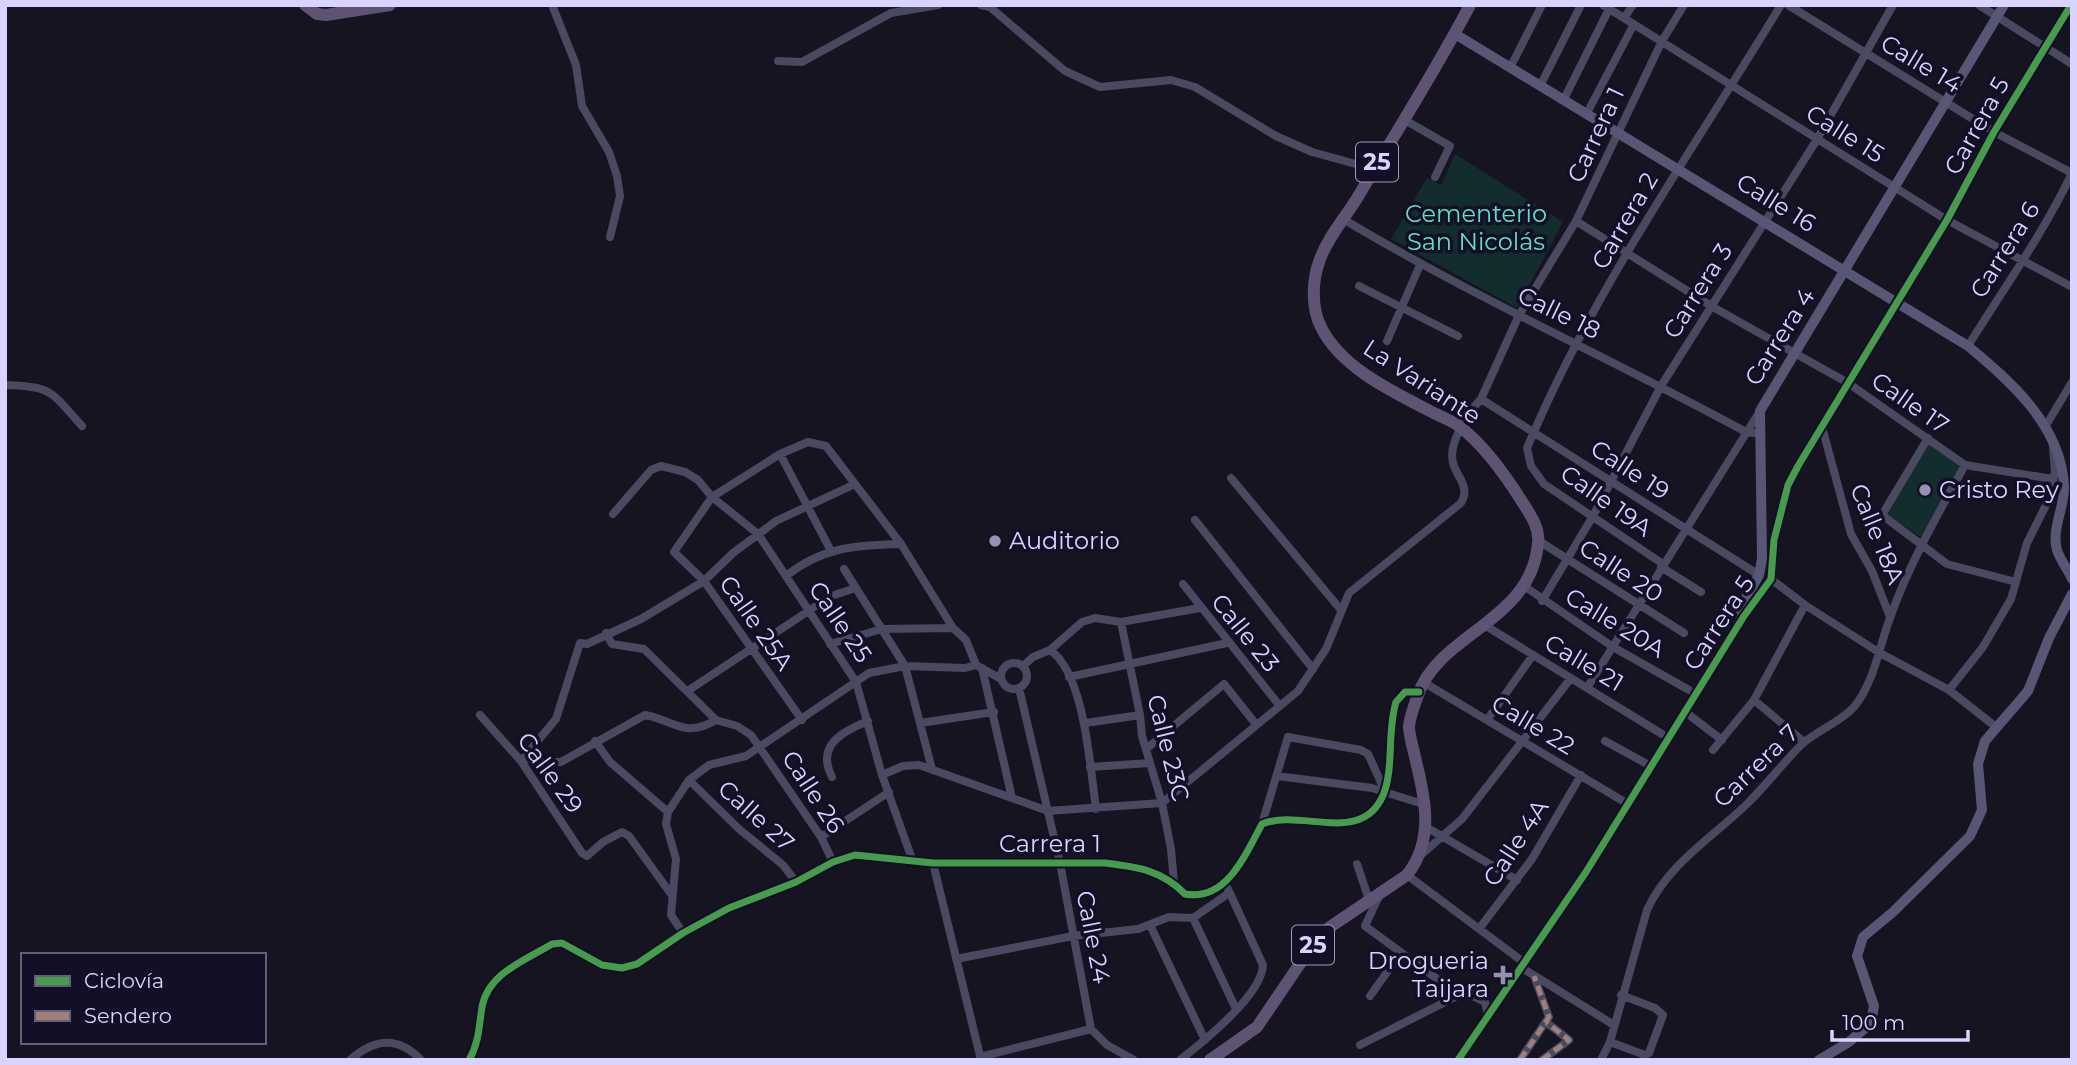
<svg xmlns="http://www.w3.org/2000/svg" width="2077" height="1065" font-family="Montserrat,sans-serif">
<rect width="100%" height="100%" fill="#161421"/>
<path fill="#132c2d" d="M1455 154 1563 222 1517 308 1391 239 1427 178 1441 185Z
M1929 444 1961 467 1923 539 1887 514Z"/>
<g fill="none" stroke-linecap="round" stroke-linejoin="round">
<path stroke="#4a4962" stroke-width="8" d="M552 5 576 65 582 106 609 152 617 176 620 196 610 237
M981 5 990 7 1065 71 1100 87 1171 80 1195 87 1276 136 1312 152 1374 169
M1603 5 1947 220 2072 287
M1788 5 1994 132 2072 173
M1979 5 2072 64
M1624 18 1633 5
M778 61 802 62 891 13 938 5
M1511 66 1542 5
M1540 86 1581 5
M1564 99 1609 9
M1587 113 1634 24
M1403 119 1450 146 1435 177
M1343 219C1473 297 1612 359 1746 432L1761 434
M1576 221 1713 307 1848 383 1965 465 2053 479
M1359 286 1458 336
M1387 341 1420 265
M1968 346C2004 288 2043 234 2072 173
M5 385C53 386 51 392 82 426
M1481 399 1759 575
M1458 425 1481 399 1519 315 1576 221 1662 41 1684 5
M1822 427 1851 534 1872 571 1890 617
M2045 427 2072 382
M1928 438 1882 515 1947 564 2016 582
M780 454 830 549
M1231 478 1341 610
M613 514 651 470 661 466 685 472 698 480 712 497 758 534 856 682 882 775 912 859
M1195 520 1313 669
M1539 541 1684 633
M1663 564 1544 484 1531 466 1527 448C1593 290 1693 150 1781 5
M1661 567 1701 592
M844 569 905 666 932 769
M786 576C822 547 857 545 901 544
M1771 579 1805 605 1880 653 1949 690 1996 727
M1183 584 1279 705
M1524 586 1613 647 1689 690
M1542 601 1593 516 1661 386 1816 141 1893 5
M1121 622 1140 715 1142 736 1162 803 1171 849 1174 883
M1486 626 1662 734
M606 633 612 644 644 649 716 720
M830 644 882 629 953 628
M1050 650C1085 674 1090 768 1096 809
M1001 676a13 13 0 1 1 26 0a13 13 0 1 1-26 0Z
M1023 666 1033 657 1050 650 1082 622 1095 618 1121 622 1200 608
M982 668 1012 798
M1069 677 1227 643
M1423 682 1623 801
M1019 688 1060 863 1091 1029 1107 1045 1134 1060
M1587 688 1760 411
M689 690 831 596 856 588
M1949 690 1983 647 2011 599 2027 543 2050 497 2055 471 2053 448
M1754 700 1804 742
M1684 711 1722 740
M480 715 521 761 582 853 587 856 603 842 622 832 629 836 671 894
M716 720 737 726 751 735 821 837 833 862
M802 720 704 581 674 552 712 497 780 454 808 442 826 446 901 544 953 628 966 640 976 665 1001 679
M1487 720 1533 655
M920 723 994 712
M1086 723 1140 715
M595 741 610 762 668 812
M1605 741 1647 764
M1146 749 1224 684 1255 723
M1713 750 1754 700 1805 605
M524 758 538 762H561L645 715C674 720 684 739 716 720
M521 761 556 719 580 643 587 644 641 619 704 581 733 553 776 521 855 484
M1090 767 1150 763
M882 775 903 766 919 765 1048 811 1162 803 1298 691 1326 649 1349 593 1461 503C1470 488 1459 479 1454 466 1449 453 1455 439 1461 427
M1277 776 1372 788 1426 805
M832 777C816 746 841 732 868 721
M689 780 739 829 783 865 796 882
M1262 824 1288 737 1361 750 1368 754 1384 789
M1426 827 1517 880
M821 837 889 792
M1422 854 1462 819 1571 678
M933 863 981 1060
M1357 864 1369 900
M1407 875 1522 961
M1379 896 1365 926 1459 995
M1193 918 1236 1009
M1150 925 1205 1040
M1479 929 1532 859 1581 775
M683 933 671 915 676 859 666 824 668 812 689 780 709 765 746 756 869 673 905 666 965 668 976 665
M956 959 1073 936 1138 929 1169 917 1193 918 1229 893
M1522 968 1614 1025
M1370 996 1400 954
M1610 1042 1645 1055 1649 1053 1663 1015 1655 1008 1621 995
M1360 1045 1459 995 1468 994 1485 1002 1487 1011
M980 1057 1091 1029
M350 1060C375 1038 398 1036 421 1060
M469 1060C479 1043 479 1026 482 1007 488 973 526 960 552 944L562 943 602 965 622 968 637 964 683 933 729 908 796 882 833 862 855 855 933 863H1105C1137 867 1162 870 1185 894 1227 902 1246 853 1262 824 1302 808 1363 847 1384 793 1394 765 1387 731 1396 702L1405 692H1419
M1180 1060C1203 1042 1262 995 1263 965L1228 889
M1520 1060 1549 1017 1534 976
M1542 1060 1569 1040 1546 1022
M1601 1060 1610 1042 1647 910C1669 863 1712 838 1748 803 1767 784 1783 763 1802 744 1818 730 1839 723 1854 707 1874 683 1879 647 1890 618 1908 566 1938 514 1965 465"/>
<path stroke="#575674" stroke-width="10" d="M1455 34 1968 346C2011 382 2061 425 2064 486 2065 507 2051 529 2057 550 2060 560 2068 569 2072 579
M1737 614 1759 575 1762 559 1760 411 2004 5
M1458 1060 1586 872 1744 616 1771 579 1774 540 1788 485 1798 466 1947 220 1994 132 2071 5
M1819 1060 1849 1042 1871 1023 1874 1006 1857 956 1863 937 1893 912 1970 836 1982 810 1978 764 1985 741 2028 691 2049 638 2072 594"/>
<path stroke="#5e5373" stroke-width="12" d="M305 5 317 14 326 15 390 5
M1210 1060 1257 1027 1314 943 1330 927 1407 875C1435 840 1425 797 1415 757 1413 747 1409 736 1409 726 1410 716 1415 704 1418 695 1438 634 1532 621 1538 543 1540 527 1529 513 1521 500 1504 473 1484 445 1459 426 1451 420 1439 416 1430 411 1393 392 1340 367 1321 327 1311 307 1312 280 1320 259 1329 235 1346 217 1359 195 1396 132 1436 70 1470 5"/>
<path stroke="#9e8076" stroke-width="5" stroke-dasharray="10 5" stroke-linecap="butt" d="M1520 1060 1549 1017 1534 976
M1542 1060 1569 1040 1546 1022"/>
<g stroke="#130f26" stroke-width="11">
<path id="cycleway" d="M469 1060C479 1043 479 1026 482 1007 488 973 526 960 552 944L562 943 602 965 622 968 637 964 683 933 729 908 796 882 833 862 855 855 933 863H1105C1137 867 1162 870 1185 894 1227 902 1246 853 1262 824 1302 808 1363 847 1384 793 1394 765 1387 731 1396 702L1405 692H1419
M1458 1060 1586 872 1744 616 1771 579 1774 540 1788 485 1798 466 1947 220 1994 132 2071 5"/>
</g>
<use href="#cycleway" stroke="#469c4c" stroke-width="7"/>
</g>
<g fill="#9591b1" stroke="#130f26" stroke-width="2.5">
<circle cx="1925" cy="490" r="7"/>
<circle cx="995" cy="541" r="7"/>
<path d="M1499.5 964.5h7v7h7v7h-7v7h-7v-7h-7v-7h7z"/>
</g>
<g text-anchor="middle" stroke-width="7" stroke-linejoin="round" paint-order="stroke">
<g fill="#130f26" stroke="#9e99be" stroke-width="2">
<rect x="1356" y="142.5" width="42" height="39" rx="5"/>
<rect x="1292" y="925.5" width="42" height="39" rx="5"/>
</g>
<g font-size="23" font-weight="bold" fill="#d9d4ff">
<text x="1377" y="170">25</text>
<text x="1313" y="953">25</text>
</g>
<g font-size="24" fill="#d9d4ff" stroke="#130f26">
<text transform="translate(1921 64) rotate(31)" y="8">Calle 14</text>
<text transform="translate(1977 126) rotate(-61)" y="8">Carrera 5</text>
<text transform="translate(1845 134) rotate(32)" y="8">Calle 15</text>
<text transform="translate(1596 135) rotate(-65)" y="8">Carrera 1</text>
<text transform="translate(1776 203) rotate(32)" y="8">Calle 16</text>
<text transform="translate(1625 221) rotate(-60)" y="8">Carrera 2</text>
<text transform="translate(2005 250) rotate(-58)" y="8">Carrera 6</text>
<text transform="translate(1698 291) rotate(-58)" y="8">Carrera 3</text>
<text transform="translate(1559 313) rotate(26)" y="8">Calle 18</text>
<text transform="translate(1780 337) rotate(-58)" y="8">Carrera 4</text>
<text transform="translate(1422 382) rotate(33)" y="8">La Variante</text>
<text transform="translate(1910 403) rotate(35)" y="8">Calle 17</text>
<text transform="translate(1630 470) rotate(33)" y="8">Calle 19</text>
<text transform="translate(1606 501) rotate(35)" y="8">Calle 19A</text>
<text transform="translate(1877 534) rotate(68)" y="8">Calle 18A</text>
<text transform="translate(1621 571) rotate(33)" y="8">Calle 20</text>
<text transform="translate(840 622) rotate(56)" y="8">Calle 25</text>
<text transform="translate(756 623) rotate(55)" y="8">Calle 25A</text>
<text transform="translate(1615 623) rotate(31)" y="8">Calle 20A</text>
<text transform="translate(1719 623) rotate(-57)" y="8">Carrera 5</text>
<text transform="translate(1245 633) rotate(51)" y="8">Calle 23</text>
<text transform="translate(1584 663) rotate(31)" y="8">Calle 21</text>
<text transform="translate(1533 725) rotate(31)" y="8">Calle 22</text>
<text transform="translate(1168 748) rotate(76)" y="8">Calle 23C</text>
<text transform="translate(1756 766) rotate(-44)" y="8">Carrera 7</text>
<text transform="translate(550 773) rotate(54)" y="8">Calle 29</text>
<text transform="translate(813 792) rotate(57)" y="8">Calle 26</text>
<text transform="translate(756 816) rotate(42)" y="8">Calle 27</text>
<text transform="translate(1516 843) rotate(-57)" y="8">Calle 4A</text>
<text x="1050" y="852">Carrera 1</text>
<text transform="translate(1093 937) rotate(79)" y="8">Calle 24</text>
</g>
<g font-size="24" fill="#5fe0c0" stroke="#130f26">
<text x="1476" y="222">Cementerio<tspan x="1476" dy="28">San Nicolás</tspan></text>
</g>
<g font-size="24" fill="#d9d4ff" stroke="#130f26" text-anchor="start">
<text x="1939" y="498">Cristo Rey</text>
<text x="1009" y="549">Auditorio</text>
<text x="1489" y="969" text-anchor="end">Drogueria<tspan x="1489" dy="28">Taijara</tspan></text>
</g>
</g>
<rect width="2077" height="1065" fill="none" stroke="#d9d4ff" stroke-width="14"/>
<rect x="21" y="953" width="245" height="91" fill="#130f26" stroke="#625e7d" stroke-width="2"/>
<rect x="35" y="976" width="35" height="10" fill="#469c4c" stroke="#625e7d" stroke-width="2"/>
<text x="84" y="988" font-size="21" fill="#d9d4ff">Ciclovía</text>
<rect x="35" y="1011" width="35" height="10" fill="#9e8076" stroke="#625e7d" stroke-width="2"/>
<text x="84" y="1023" font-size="21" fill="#d9d4ff">Sendero</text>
<path d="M1832 1030v10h136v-10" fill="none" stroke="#d9d4ff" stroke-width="3.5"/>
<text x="1842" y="1030" font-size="21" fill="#d9d4ff" stroke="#130f26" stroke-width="5" paint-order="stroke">100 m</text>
</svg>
